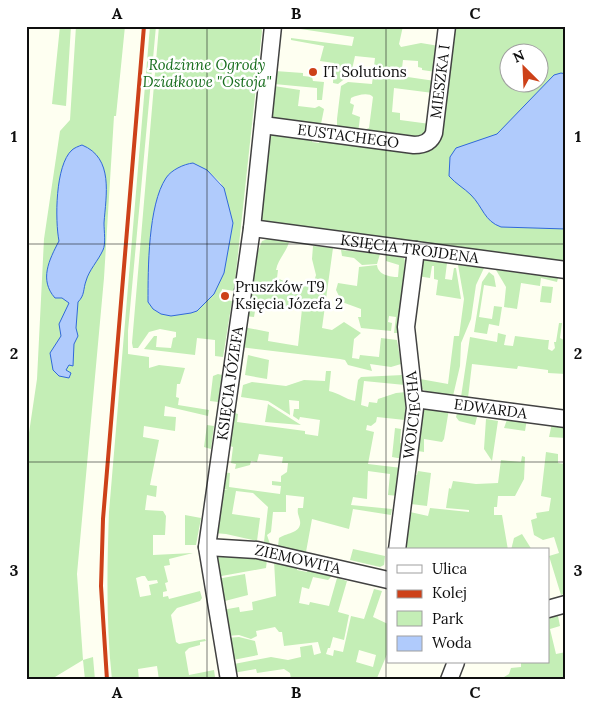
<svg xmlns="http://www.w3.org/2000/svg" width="592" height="706" font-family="Lora,serif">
<rect width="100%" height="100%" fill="#fefff1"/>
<path fill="#c4eeb6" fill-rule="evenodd" d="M60 26H71L66 106 52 104Z
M76 26H125L116 116H114L104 278 77 574 83 660 93 657 95 680H85L83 660 50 680H26V453L37 379 44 239 60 131 70 120Z
M150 26H156L128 331V354L149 357V368L159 365 185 368 180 384H177L176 397 179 398 178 405 209 410 208 416 165 406 164 416 176 417 175 431 144 426 143 437 159 440 150 485 157 486 156 497 147 495 145 510 163 511 166 516 165 535H153V555L193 553 169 559 170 565 164 566 168 582 165 583 167 591 163 592V597L168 596 169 599 200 591 202 598 200 601 177 608 171 615 176 642 179 644 205 639 206 641 200 642V645L189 648 185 652 189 675 214 670 215 677 201 680H159L157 666 138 669 139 680H112C106 624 107 568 109 512ZM142 576H145L148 581 157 580 158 583 149 585 151 595 140 597 136 578Z
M159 26H261L262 31 234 291 222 289 220 299 232 301 223 357 215 356V340L197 338 195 355 144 349 154 336H157L156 347 171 348 173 338 176 337V332L160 329 149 332 138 348H133L132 343ZM190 163 207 170 221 183 233 223 214 294 197 311 161 314 153 309C150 273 144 203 170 174 174 169 184 166 190 163Z
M292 26H403L399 44 401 47 421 43 439 46 436 72 422 70V68L418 67V61L403 60 401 76 435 81 433 93 394 88 392 112 400 113V120L430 124 422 139 364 130 369 128 373 97C369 92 357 95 351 98L350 103 354 105 352 114 360 117 358 134 337 131V119L341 86 348 82 372 84 375 58 355 56 351 74 338 84 333 83 334 63 320 61 324 46 291 40V38L352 46 354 37 294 28Z
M451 26H566V264L264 222 261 217 269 137 274 133 313 137 312 142 319 143 320 138 423 149ZM510 52H540V82H510Z
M275 71 303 73V76L312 77 313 81 324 82 322 100H317V88L274 84Z
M274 86 300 90 298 106 315 108 319 106 324 109 320 129 272 118Z
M268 239 289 242C286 253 278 259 276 270H278L277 278 286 282 313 285 316 275 312 259 313 246 333 248 322 328 332 330 344 322 361 333 354 339 352 358 359 359 360 355 379 357 381 338 397 340 401 364 391 367 370 364 372 371 348 365 345 360 340 359 240 347 243 327 269 332 268 341 298 346 302 309 273 305 272 310 256 305 254 317 245 316 254 253 257 254 262 241Z
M341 250 380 254 377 264 362 265 354 258 342 256Z
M386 255 404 258 405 261 398 333H394L396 317 389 316 388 322 392 323 391 331 361 328 358 317H361V309L342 302 336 290 338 283 357 286 359 267 377 265C378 275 390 277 398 277L399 265 386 261Z
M421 259 447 263 445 279 452 280 454 268H456L461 299 436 295 438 280 434 279V266H432L430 278 417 276Z
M458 265 484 268 476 285 471 319 461 343 460 366 453 396 430 393 422 389 420 379 448 384 454 336H459L464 299Z
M496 270 558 278 557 282 541 278 540 286 521 283 517 309 504 307 506 287Z
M489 272 494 276 496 287 484 285 479 317 492 319 494 306 502 307 499 326 489 324 487 334 474 332 482 282Z
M542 286 553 287 551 303 540 302Z
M559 323H562L560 338 566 341V374L548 373V370L518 366 517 369 472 364 468 398 461 397 470 337 497 342 498 333 506 335 504 345 513 346 515 336 546 340H549L548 349 552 351 555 348 554 342H556Z
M248 355 269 360 267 379 245 375Z
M326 371H331L329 391C339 393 345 399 355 401L358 380 361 377 403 375 405 385 364 381 361 405 368 407 369 402 377 403 378 399 396 393 407 392 405 420 377 417 376 422 371 426 367 425 366 430 374 432 368 464 402 468 398 496 388 495 390 474 368 471 367 499 353 497 351 505 392 509 391 515 353 509 349 529 312 519 306 552 278 546 279 538C286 533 302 533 300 521 299 515 297 514 298 508H303L304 497 286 495V512H273L271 532 267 535 270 544 264 542 268 507 253 493 236 491 232 514 260 518 257 541 226 534 214 533 220 490H228L220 488 222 472 230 473 229 487 280 494 281 486 272 485V481L281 482V476L287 472 288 463H282L283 457 259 454 257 462 251 461 250 465 235 469 236 464 231 463 233 447 227 445 231 412 238 414 237 422 305 431V434L318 436 320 420 300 417 299 420 293 416 294 409H299V401L289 400 290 415 268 401 241 397 243 385 252 382 286 386 304 380 325 381Z
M218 374 222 375 218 402 210 401 213 376Z
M268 404 301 425 265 422Z
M426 407 449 409 444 439 442 442 424 439V452L418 451 423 409Z
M458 410 478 413 475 425 459 421 456 417Z
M508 417 527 419 525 431 504 428Z
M486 419 498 421 492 461 484 449Z
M552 423 566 425V438L549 437Z
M207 425 214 426 211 449 204 447Z
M395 428 401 429 400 443 405 444 403 459 392 457Z
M546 452 558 454V463L565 464 566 593 561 595 549 556 559 553 554 537 543 540 534 535 531 520 537 518 536 513 549 511 551 498 541 496Z
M522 456 525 457 524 479 515 496H498L497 507H494V515H502L508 550H405L410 512 428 516 430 508 469 512V510L446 508 449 488 451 489 453 481 476 484 498 483 501 460 521 462Z
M418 471 431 473 427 506 411 504 414 475H417Z
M185 515 201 518 196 545H185Z
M522 534 532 550H511L514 538Z
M353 549 385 556 384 565 380 567 350 560Z
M223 552 267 560 266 568 216 577 215 557Z
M274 561 297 565V570L307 572 309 567 329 574 331 577 328 580 313 577 309 589 302 587 299 603 309 605 310 602 329 606 337 578 347 581 338 612 349 615 344 640 333 637 330 648H328L326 654 333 656 334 650 343 652 351 616 364 619 374 589 382 591 373 617 388 624V652L377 678 380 680H297L296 678 291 679 290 673 284 669 257 673 256 669 233 673 234 664 271 657 288 660 301 657 300 647 312 645 314 655 321 653 318 642 284 646 282 632H279L275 627 256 631 257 636 251 639 239 635 227 636 222 610 239 607 240 612 253 610 252 602 276 596ZM359 650 376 655 373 667 356 662Z
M245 574 248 595 221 602 217 579Z
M558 616 560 626 550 629 556 654 566 652V680H499L509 674 511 668 521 667V662H548V618Z
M239 637 255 641 258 655 233 660 227 638Z"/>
<path fill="#b0cbfc" stroke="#3068da" d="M561 73 566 74V229L501 227C484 221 483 207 471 195 464 188 456 184 449 176L450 157 456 148 497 134 554 75Z
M82 145C114 158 106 195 104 223 104 231 106 244 103 250 98 261 89 270 86 281 83 289 85 295 78 302L76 328 78 336 74 344 73 366 69 365 66 370 71 373 69 378 59 376 53 370 50 353 61 336 59 324 69 303 62 298H55C39 280 49 260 59 241 55 221 55 165 72 150 74 148 79 146 82 145Z
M193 163 207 170 224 188 233 223 224 273 214 294 197 311 191 313 171 316 161 314 153 309 148 302C148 269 148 205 166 178 171 170 184 164 193 163Z"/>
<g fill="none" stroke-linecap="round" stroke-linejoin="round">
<g stroke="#424242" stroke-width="19">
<g id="minor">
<path id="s1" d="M263 125 414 145C423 145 431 142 434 133L447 26"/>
<path id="s2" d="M252 228 566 270"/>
<path id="s3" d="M415 399 566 419"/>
<path id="s4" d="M207 547 257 550 388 580"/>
<path id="s5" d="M397 550 415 408 406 327 416 250"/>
<path d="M548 609 566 604"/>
<path id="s6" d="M229 680 207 547 252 228 273 26"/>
<path d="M449 680 456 662"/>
</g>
</g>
<use href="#minor" stroke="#fff" stroke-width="16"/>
<path stroke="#cd4119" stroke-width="4" d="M107 680 101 586 103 519 144 26"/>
</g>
<path fill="none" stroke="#0f0f0f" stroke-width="1" stroke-opacity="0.55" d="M207 26V680M386 26V680M26 244H566M26 462H566"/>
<g fill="#cd4119" stroke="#fff" stroke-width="2">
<circle cx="313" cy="72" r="5"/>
<circle cx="225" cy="296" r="5"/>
</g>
<g text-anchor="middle" stroke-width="5" stroke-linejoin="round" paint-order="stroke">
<g font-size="15" font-style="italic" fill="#186e1e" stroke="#fff">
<text x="207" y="70">Rodzinne Ogrody<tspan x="207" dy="17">Działkowe "Ostoja"</tspan></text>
</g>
<g font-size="15" fill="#0f0f0f" stroke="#fff" text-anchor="start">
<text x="323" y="77">IT Solutions</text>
<text x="235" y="292">Pruszków T9<tspan x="235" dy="17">Księcia Józefa 2</tspan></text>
</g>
<g font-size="15" fill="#0f0f0f" stroke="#fff">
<text dy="5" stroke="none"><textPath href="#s1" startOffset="229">MIESZKA I</textPath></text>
<text dy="5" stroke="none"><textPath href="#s1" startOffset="86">EUSTACHEGO</textPath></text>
<text dy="5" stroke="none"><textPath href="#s2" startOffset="159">KSIĘCIA TROJDENA</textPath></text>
<text dy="5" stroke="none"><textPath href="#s6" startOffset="300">KSIĘCIA JÓZEFA</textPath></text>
<text dy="5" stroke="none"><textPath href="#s3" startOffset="76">EDWARDA</textPath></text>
<text dy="5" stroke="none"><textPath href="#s5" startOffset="136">WOJCIECHA</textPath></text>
<text dy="5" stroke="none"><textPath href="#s4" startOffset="92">ZIEMOWITA</textPath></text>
</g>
</g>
<rect width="592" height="706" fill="none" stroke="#ffffff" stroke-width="55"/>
<rect x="387" y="548" width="162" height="115" fill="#ffffff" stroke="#9f9f9f"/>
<rect x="397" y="565" width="25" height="8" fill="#ffffff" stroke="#9f9f9f"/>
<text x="432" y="574" font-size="15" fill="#0f0f0f">Ulica</text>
<rect x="397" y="590" width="25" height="8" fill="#cd4119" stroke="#9f9f9f"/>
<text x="432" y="598" font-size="15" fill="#0f0f0f">Kolej</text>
<rect x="397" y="611" width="25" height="15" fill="#c4eeb6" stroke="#9f9f9f"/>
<text x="432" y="624" font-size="15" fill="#0f0f0f">Park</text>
<rect x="397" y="636" width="25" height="15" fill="#b0cbfc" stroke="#9f9f9f"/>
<text x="432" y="648" font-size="15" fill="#0f0f0f">Woda</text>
<g transform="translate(524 68) rotate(336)"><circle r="24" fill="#ffffff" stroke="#9f9f9f"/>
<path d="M0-4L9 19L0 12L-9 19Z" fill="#cd4119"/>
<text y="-8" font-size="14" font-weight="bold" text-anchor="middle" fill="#0f0f0f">N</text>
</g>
<rect x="28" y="28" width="536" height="650" fill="none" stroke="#0f0f0f" stroke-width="2"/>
<g font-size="16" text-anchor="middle" font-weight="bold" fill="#0f0f0f">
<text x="117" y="19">A</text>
<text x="296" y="19">B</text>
<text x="475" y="19">C</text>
<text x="14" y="142">1</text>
<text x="578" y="142">1</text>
<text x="14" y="359">2</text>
<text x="578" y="359">2</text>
<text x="14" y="576">3</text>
<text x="578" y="576">3</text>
<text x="117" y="698">A</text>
<text x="296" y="698">B</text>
<text x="475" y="698">C</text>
</g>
</svg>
